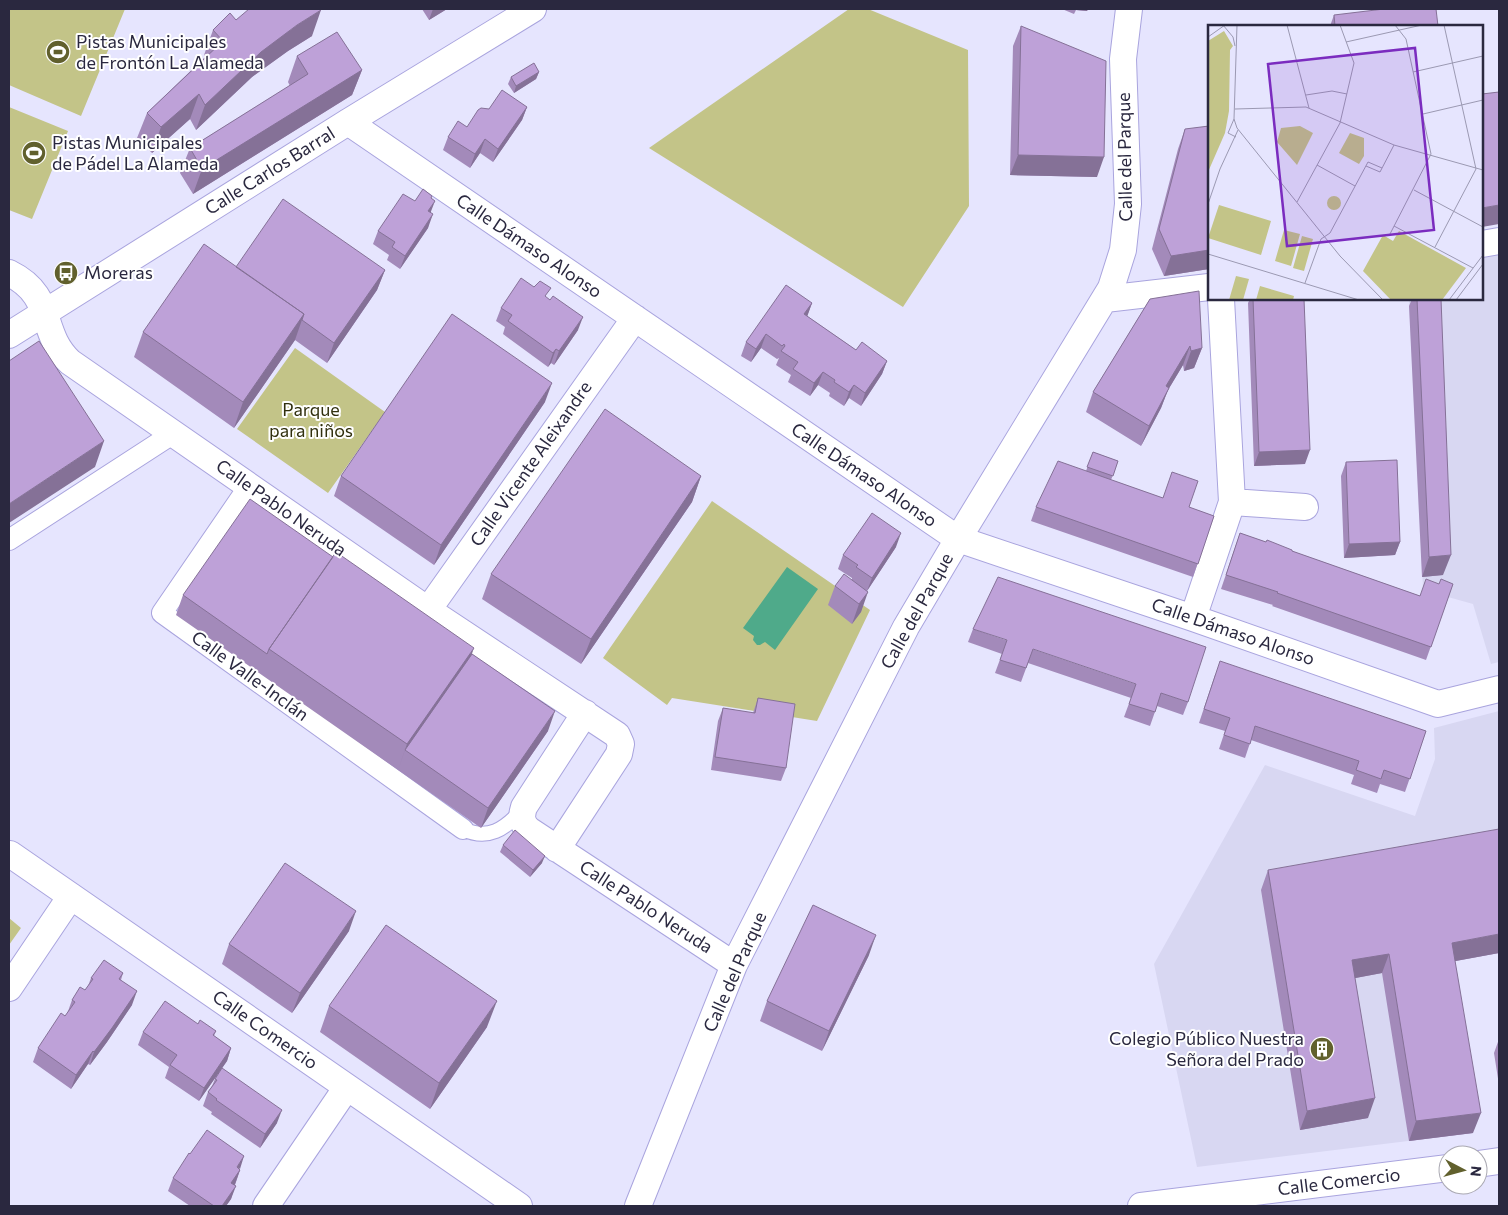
<svg xmlns="http://www.w3.org/2000/svg" width="1508" height="1215" font-family="Commissioner,sans-serif">
<rect width="100%" height="100%" fill="#e6e5fe"/>
<path fill="#d8d7f2" d="M1499 253V662L1491 664 1473 604 1448 597 1423 588 1409 299H1482V256Z
M1499 711V953L1445 963 1473 1133 1197 1167 1154 964 1265 765 1415 816 1435 759 1434 728Z"/>
<path fill="#c3c488" d="M9 9H125L81 116 9 85Z
M849 9H868L968 50 969 206 903 307 649 148Z
M9 107 68 131 32 219 9 210Z
M295 348 385 412 328 493 237 429Z
M712 501 870 610 817 721 672 698 667 705 603 658Z
M9 918 21 928 9 945Z"/>
<path fill="#4faa8a" d="M787 567 818 589 775 650 765 642 760 645H757L753 640 754 636 743 628Z"/>
<g fill="none" stroke-linecap="round" stroke-linejoin="round">
<g stroke="#a9a4de" stroke-width="16">
<path id="service" d="M463 829C488 841 505 829 522 810"/>
</g>
<g stroke="#a9a4de" stroke-width="22">
<path id="pedestrian" d="M249 486 162 613 463 829
M9 540 174 433"/>
</g>
<g stroke="#a9a4de" stroke-width="28">
<path id="minor" d="M348 122 958 539 1193 618 1438 704 1499 689
M1482 244 1499 241
M9 273C56 296 38 332 70 362L428 610 617 735 621 744 619 754 557 849
M1105 299 1209 287
M9 335 348 122 533 9
M1232 502 1305 507
M428 610 635 318
M1193 618 1232 502 1221 299
M585 713 524 807C521 816 521 823 529 830L734 965
M10 854 519 1206
M9 988 71 896
M1478 1164 1499 1161
M266 1206 347 1087
M638 1206 734 965 906 627 958 539 1111 288 1123 250 1128 204 1123 59 1129 9
M1141 1206 1448 1168"/>
</g>
<use href="#service" stroke="#fff" stroke-width="14"/>
<use href="#pedestrian" stroke="#fff" stroke-width="20"/>
<use href="#minor" stroke="#fff" stroke-width="26"/>
</g>
<path fill="#a38aba" d="M422 9H447L429 20Z
M1062 9H1088L1087 11 1076 10 1074 14Z
M1334 15 1438 26H1330Z
M236 20 312 36 288 51 252 77 196 130 190 119 152 153 137 138 147 113 205 57 204 55 213 30Z
M1021 26 1097 177 1010 175 1013 46Z
M297 56 362 70 352 95 193 194 180 173 190 148 290 86 288 82Z
M539 72 536 79 514 93 508 84 511 77Z
M527 107 522 120 493 162 480 153 470 168 443 150 448 137 467 127 489 109Z
M1185 129 1209 269 1164 276 1152 249 1178 149Z
M431 198V212L428 228 400 269 387 260 389 255 373 244 378 231 415 201Z
M236 267 385 270 377 290 327 363 295 340 234 428 134 357 143 332Z
M547 298 578 330 554 365 551 363 548 367 503 334 505 327 496 321 501 308Z
M1150 299 1202 348 1194 368 1184 371 1183 365 1168 390 1161 408 1141 446 1086 412 1093 392Z
M1250 299H1304L1305 464 1254 466 1248 303Z
M1412 299H1441L1443 575 1422 577 1409 306Z
M812 303 807 316 856 350 887 361 882 374 861 406 849 398 844 406 829 396 830 393 818 385 810 396 788 382 791 375 776 365 779 358 777 359 761 348 751 362 741 356 746 342Z
M545 402 434 565 334 496 341 476Z
M1093 452 1118 461 1111 480 1214 516 1193 577 1031 521 1036 507 1086 471Z
M1346 462 1400 542 1395 555 1344 558 1341 476Z
M701 476 692 502 581 664 482 599 491 574Z
M1240 533 1420 596 1439 584H1453L1426 660 1272 606 1273 605 1221 589Z
M896 547 867 591 861 612 852 624 828 605 835 586 852 580V578L838 569 843 555Z
M183 595 472 654 548 731 481 828 176 615Z
M973 629 1188 702 1183 715 1157 706 1150 726 1124 717 1131 698 1028 663 1021 682 995 673 1002 654 968 642Z
M1215 675 1426 731 1405 792 1380 784 1377 793 1351 784 1354 775 1251 740 1245 758 1219 749 1225 731 1199 723Z
M758 698 786 768 781 781 711 770 718 721 723 708 753 713Z
M503 845 542 863 530 877 500 852Z
M1268 870 1499 953 1455 961 1473 1133 1409 1141 1382 973 1355 978 1368 1118 1300 1130 1261 890Z
M349 931 292 1013 222 964 229 944Z
M869 955 822 1051 760 1021 767 1001Z
M123 973 121 980 132 1005 107 1042 90 1065 88 1064 71 1089 33 1062 38 1048 65 1016 67 1014 72 1000 85 990 88 986 91 978Z
M329 1006 487 1027 430 1109 320 1032Z
M198 1024 216 1031 214 1036 231 1048 227 1061 199 1101 165 1078 169 1067 138 1045 143 1032Z
M1499 1039V1085L1494 1053Z
M215 1079 277 1123 260 1148 211 1114 212 1112 203 1106 208 1092 212 1086Z
M190 1154 240 1170 235 1185 231 1199 226 1206H190L168 1191 173 1178Z"/>
<path fill="#857197" d="M433 9H447L429 20Z
M1076 9H1088L1087 11 1076 10Z
M321 10 312 36 288 51 252 77 196 130 205 105 261 52 297 25Z
M362 70 352 95 193 194 202 169Z
M539 72 536 79 514 93 516 86Z
M199 94 190 119 152 153 161 127Z
M527 107 522 120 493 162 498 149Z
M485 139 480 153 470 168 475 154Z
M1018 155 1104 157 1097 177 1010 175Z
M435 201 430 214 428 211Z
M1499 205V224L1482 227V208Z
M433 214 428 228 400 269 405 256Z
M1209 250V269L1164 276 1171 256Z
M385 270 377 290 327 363 334 343Z
M812 303 807 317 804 314Z
M304 314 295 340 234 428 243 402Z
M583 317 578 330 554 365 559 351Z
M766 334 761 348 751 362 756 349Z
M1190 346 1183 365 1168 390 1161 408 1141 446 1149 426 1166 386Z
M1202 348 1194 368 1184 371 1191 351Z
M556 349 551 363 548 367 553 353Z
M887 361 882 374 861 406 865 393Z
M823 372 818 385 810 396 814 383Z
M552 383 545 402 434 565 441 545Z
M854 385 849 398 844 406 849 392Z
M104 441 95 467 9 523V504Z
M1310 450 1305 464 1254 466 1259 452Z
M701 476 692 502 581 664 591 639Z
M901 533 896 547 867 591 872 578Z
M1400 542 1395 555 1344 558 1349 544Z
M1451 555 1443 575 1422 577 1429 557Z
M868 592 861 612 852 624 859 604Z
M474 648 465 673 405 750 398 770 407 744Z
M555 711 548 731 481 828 488 808Z
M545 856 542 863 530 877 533 870Z
M356 911 349 931 292 1013 300 993Z
M1499 934V953L1445 963 1452 943Z
M876 935 869 955 822 1051 829 1031Z
M1389 954 1382 973 1345 980 1352 960Z
M137 991 132 1005 107 1042 90 1065 94 1052Z
M497 1001 487 1027 430 1109 439 1083Z
M231 1048 227 1061 199 1101 204 1088Z
M93 1051 88 1064 71 1089 76 1075Z
M1375 1098 1368 1118 1300 1130 1307 1111Z
M282 1110 277 1123 260 1148 265 1134Z
M1481 1113 1473 1133 1409 1141 1416 1121Z
M244 1156 240 1169 237 1167Z
M240 1170 235 1184 227 1196 231 1183Z
M236 1186 231 1199 226 1206H222Z"/>
<path fill="#bea1d8" stroke="#857197" d="M249 9H320L321 10 297 25 261 52 205 105 199 94 161 127 147 113 223 41 213 30 230 13 236 20Z
M1384 9H1436L1438 26H1335L1334 15Z
M1021 26 1106 61 1104 157 1018 155Z
M337 32 362 70 202 169 190 148 308 74 297 56Z
M534 63 539 72 516 86 511 77Z
M502 90 527 107 498 149 485 139 475 154 448 137 458 121 467 127 478 110 481 108 489 109Z
M1499 92V205L1482 208V94Z
M1209 126V250L1171 256 1159 229 1185 129Z
M423 189 432 196 431 198 435 201 428 211 433 214 405 256 392 247 395 242 378 231 403 194 415 201Z
M283 199 385 270 334 343 302 320 304 314 236 267Z
M204 244 304 314 243 402 143 332Z
M521 278 534 287 540 281 551 288 545 296 550 300 553 296 583 317 559 351 556 349 553 353 508 321 512 315 501 308Z
M786 285 812 303 804 314 856 350 862 342 887 361 865 393 854 385 849 392 834 382 835 380 823 372 814 383 793 369 798 362 781 351 785 346 784 344 782 346 766 334 756 349 746 342Z
M1199 291 1202 348 1191 351 1190 346 1166 386 1169 388 1149 426 1093 392 1150 299Z
M1253 299H1304L1310 450 1259 452Z
M1417 299H1441L1451 555 1429 557Z
M452 314 552 383 441 545 341 476Z
M39 341 104 441 9 504V361Z
M605 409 701 476 591 639 491 574Z
M1093 452 1118 461 1113 476 1087 467Z
M1397 460 1400 542 1349 544 1346 462Z
M1058 461 1163 498 1172 472 1198 481 1189 507 1214 516 1198 564 1036 507Z
M250 499 333 557 269 649 267 654 183 595Z
M872 513 901 533 872 578 856 567 858 565 843 555Z
M1240 533 1266 542 1267 540 1292 550V551L1420 596 1426 579 1439 584 1441 579 1453 584 1431 647 1277 593 1278 592 1226 575Z
M336 552 474 648 407 744 269 649Z
M844 574 868 592 859 604 835 586Z
M998 577 1206 647 1188 702 1161 693 1155 712 1129 704 1136 684 1033 649 1026 668 1000 660 1007 640 973 629Z
M472 654 555 711 488 808 405 750Z
M1220 661 1426 731 1410 779 1384 770 1381 779 1356 770 1359 761 1255 726 1250 744 1224 735 1230 718 1204 709Z
M758 698 795 704 786 768 715 757 723 708 755 713Z
M1499 829V934L1452 943 1481 1113 1416 1121 1389 954 1352 960 1375 1098 1307 1111 1268 870Z
M515 830 545 856 533 870 503 845Z
M285 863 356 911 300 993 229 944Z
M813 905 876 935 829 1031 767 1001Z
M386 925 497 1001 439 1083 329 1006Z
M104 960 123 973 119 979 137 991 112 1028 94 1052 93 1051 76 1075 38 1048 61 1013 65 1016 75 1002 72 1000 80 987 85 990 93 979 91 978Z
M165 1001 198 1024 200 1020 216 1031 213 1035 231 1048 204 1088 170 1065 177 1055 143 1032Z
M222 1068 282 1110 265 1134 216 1100 217 1099 208 1092 217 1080 215 1079Z
M207 1130 244 1156 237 1167 240 1170 231 1183 236 1186 222 1206H214L173 1178 189 1153 190 1154Z"/>
<defs>
<g id="stadium-disc" transform="scale(1.25)"><circle r="9.5" fill="#61602d" stroke="#fff"/><path d="M0-5a6.5 5 0 1 0 0 10a6.5 5 0 1 0 0-10ZM-3.5-1.8h7v3.6h-7Z" fill="#fff"/></g>
<g id="bus-disc" transform="scale(1.25)"><circle r="9.5" fill="#61602d" stroke="#fff"/><path d="M-5-6H5V4H4V6H2V4H-2V6H-4V4H-5ZM-3.5-4V0h7V-4ZM-3.5 1.2v1.5H-2V1.2ZM2 1.2v1.5H3.5V1.2Z" fill="#fff"/></g>
<g id="building-disc" transform="scale(1.25)"><circle r="9.5" fill="#61602d" stroke="#fff"/><path d="M-4-6H4V6H1V3H-1V6H-4ZM-2.5-4.3h1.7v1.8h-1.7ZM.8-4.3h1.7v1.8H.8ZM-2.5-1h1.7V.8h-1.7ZM.8-1h1.7V.8H.8Z" fill="#fff"/></g>
</defs>
<g fill-rule="evenodd">
<use href="#stadium-disc" x="58" y="52"/>
<use href="#stadium-disc" x="34" y="153"/>
<use href="#bus-disc" x="66" y="273"/>
<use href="#building-disc" x="1322" y="1049"/>
</g>
<g text-anchor="middle" stroke-width="4" stroke-linejoin="round" paint-order="stroke">
<g font-size="18" fill="#2a283f" stroke="#fff" text-anchor="start">
<text x="76" y="48">Pistas Municipales<tspan x="76" dy="21">de Frontón La Alameda</tspan></text>
<text x="52" y="149">Pistas Municipales<tspan x="52" dy="21">de Pádel La Alameda</tspan></text>
<text x="84" y="279">Moreras</text>
<text x="1304" y="1045" text-anchor="end">Colegio Público Nuestra<tspan x="1304" dy="21">Señora del Prado</tspan></text>
</g>
<g font-size="18" fill="#2a283f" stroke="#fff">
<text transform="translate(1125 157) rotate(-91)" y="6">Calle del Parque</text>
<text transform="translate(270 171) rotate(-32)" y="6">Calle Carlos Barral</text>
<text transform="translate(529 246) rotate(34)" y="6">Calle Dámaso Alonso</text>
<text transform="translate(531 464) rotate(-55)" y="6">Calle Vicente Aleixandre</text>
<text transform="translate(864 475) rotate(34)" y="6">Calle Dámaso Alonso</text>
<text transform="translate(281 508) rotate(35)" y="6">Calle Pablo Neruda</text>
<text transform="translate(917 611) rotate(-61)" y="6">Calle del Parque</text>
<text transform="translate(1233 632) rotate(19)" y="6">Calle Dámaso Alonso</text>
<text transform="translate(250 676) rotate(36)" y="6">Calle Valle-Inclán</text>
<text transform="translate(646 907) rotate(33)" y="6">Calle Pablo Neruda</text>
<text transform="translate(735 972) rotate(-66)" y="6">Calle del Parque</text>
<text transform="translate(265 1030) rotate(35)" y="6">Calle Comercio</text>
<text transform="translate(1339 1182) rotate(-7)" y="6">Calle Comercio</text>
</g>
<g font-size="18" fill="#31300e" stroke="#fff">
<text x="311" y="416">Parque<tspan x="311" dy="21">para niños</tspan></text>
</g>
</g>
<g transform="translate(1208 25)">
<rect width="275" height="275" fill="#e6e5fe"/>
<path d="M16 6 25 21 22 25 21 86 17 108 0 147V16ZM92 101 105 108 89 140 69 117 73 103ZM142 108 156 113V131L151 139 131 128ZM119 178a7 7 0 1 1 14 0a7 7 0 1 1-14 0ZM11 180 63 196 53 230 0 213ZM76 205 92 209 83 241 67 236ZM191 206 258 243 234 275H183L155 246 175 210 185 216ZM94 211 105 214 96 246 85 243ZM28 251 41 254 35 275H21ZM52 261 86 271 85 275H48Z" fill="#c3c488"/>
<path fill="none" stroke="#9b99b2" stroke-width="1" d="M15 0 25 12 27 21M29 0 26 94 29 103 132 231 175 275M79 0 101 83M0 12 17 0M138 17 214 0M205 47 275 31M98 70 124 66 139 69M27 84 98 82 186 120 275 145M215 89 275 75M26 94 20 108 28 112M109 140 147 161M158 141 172 147 186 120M206 165 275 202M89 177 132 98 146 38 132 0M0 179 12 144 30 105M186 201 265 243M182 209 223 129 198 14 187 0M227 222 268 144 236 0M0 229 151 275M97 258 113 214 122 208 160 137 174 143M241 275 275 230M248 275 275 239"/>
<path fill="#7b2cbf" fill-opacity="0.15" stroke="#7b2cbf" stroke-width="2.5" d="M207 23 226 205 79 221 60 39Z"/>
<rect width="275" height="275" fill="none" stroke="#2a283f" stroke-width="2.5"/>
</g>
<rect width="1508" height="1215" fill="none" stroke="#2a283f" stroke-width="20"/>
<g transform="translate(1463 1170) rotate(96)"><circle r="24" fill="#ffffff" stroke="#aaa9b2"/>
<path d="M0-4L9 19L0 12L-9 19Z" fill="#61602d"/>
<text y="-8" font-size="14" font-weight="bold" text-anchor="middle" fill="#2a283f">N</text>
</g>
</svg>
